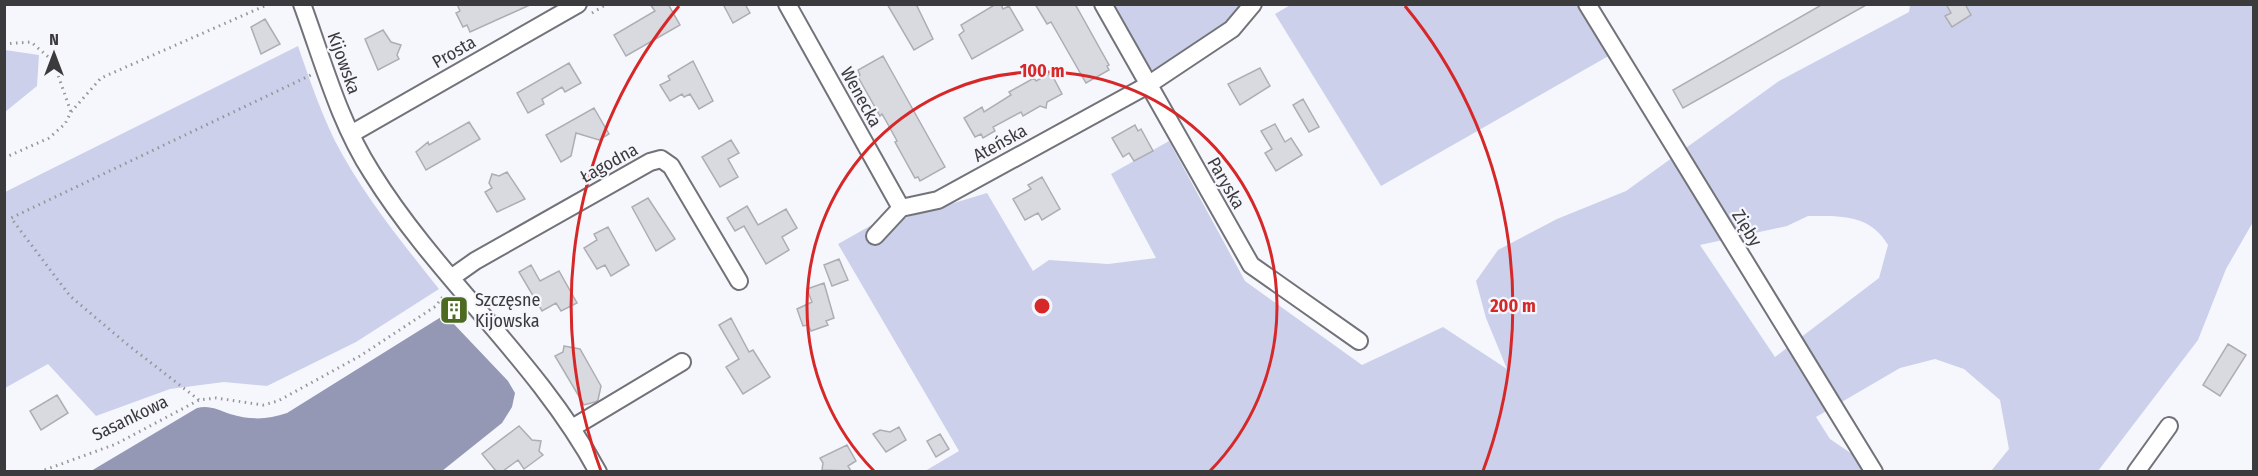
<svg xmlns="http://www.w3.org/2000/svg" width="2258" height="476" font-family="'Fira Sans Condensed',sans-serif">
<rect width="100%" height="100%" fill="#f6f7fd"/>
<path fill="#ccd0eb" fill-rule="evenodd" d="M1292 4 1583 5 1612 54 1381 186 1275 14Z
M1112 5H1251L1245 12 1154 71 1143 63Z
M1910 5H2253V222L2226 269 2198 340 2098 471H1991L2009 449 2000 400 1964 369 1935 359 1900 368 1816 417 1830 439 1877 471H925L959 451 838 244 877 222 901 219 987 193 1033 271 1049 260 1108 264 1156 258 1111 174 1169 141 1245 281 1362 365 1443 327 1507 369 1486 318 1476 281 1498 250 1557 219 1626 191 1779 81 1909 12ZM1808 216C1841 216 1870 214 1888 245L1879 278 1775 357 1700 245 1787 226Z
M298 46C309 78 320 110 335 141 363 195 401 241 439 289L356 342 267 386 224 382 170 389 96 416 48 364 5 388V192Z
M5 50 39 55 37 86 5 112Z"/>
<path fill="#9498b5" d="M441 317 451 321 508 381 515 393 512 407 502 423 442 471H91L197 408C210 405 218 410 230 414 250 420 267 420 287 413Z"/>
<path fill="#d9dae0" stroke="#adaeb4" stroke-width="1.5" d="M457 4H532L470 32 467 25 463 27 456 13 460 11Z
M650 4H668L680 25 626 56 614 35 655 11Z
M723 4H745L750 13 733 23Z
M887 4H916L933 39 914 50Z
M996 4H1001L1003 9 1009 6 1023 30 972 59 959 35 964 31 961 25Z
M1035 4H1075L1109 65 1107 66 1109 70 1086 83 1051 22 1047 24Z
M1823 4H1868L1683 108 1673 90Z
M1946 4H1965L1971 15 1952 27 1945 16 1951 13Z
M265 19 280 44 261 54 251 27Z
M383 30 391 42 401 45 397 55 399 59 378 70 365 39Z
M883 56 945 167 920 181 918 177 915 178 895 142 897 141 885 119 882 114 880 116 858 77 860 75 858 70Z
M693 61 713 101 699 109 690 94 684 97 682 94 670 101 660 85 670 80 668 76Z
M569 63 581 83 565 92 562 87 542 99 544 104 528 113 517 93Z
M1260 68 1270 86 1240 105 1228 84Z
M1051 73 1062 94 1047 102 1046 108 1040 106 1023 116 1021 112 993 127 995 131 983 138 981 134 975 137 964 118 982 107 984 112 1011 95 1009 92 1034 78 1036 81Z
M1303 99 1319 127 1309 132 1293 105Z
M594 108 609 134 599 140 576 133 571 156 561 162 546 135Z
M469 122 480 139 426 170 416 152 428 142 429 145Z
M1275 124 1285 142 1291 138 1302 155 1276 171 1265 153 1272 149 1261 131Z
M1135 125 1138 131 1141 129 1153 151 1134 161 1129 153 1123 157 1112 138Z
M731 140 739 153 728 159 738 177 720 187 702 157Z
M507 172 525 199 497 212 485 192 492 188 489 183 492 174 499 176Z
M1042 177 1060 209 1042 220 1038 213 1025 220 1013 199 1031 189 1028 185Z
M648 198 675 239 656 251 632 207Z
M747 206 758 225 786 209 797 228 782 237 789 250 766 264 744 226 735 231 727 218Z
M608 227 629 265 611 276 605 265 597 269 584 248 597 240 594 234Z
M839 259 848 280 832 286 824 265Z
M531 265 540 281 559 271 577 303 561 311 556 303 542 311 519 272Z
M824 283 834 318 826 321 828 325 811 331 808 325 803 326 797 309 812 302 807 289Z
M731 318 749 352 753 350 770 377 743 394 726 367 739 359 719 325Z
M2228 344 2246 355 2220 396 2203 385Z
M564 346 580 349 601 386 598 400 595 402 584 405 555 356 563 352Z
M57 395 68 413 41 430 30 411Z
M519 426 532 440 541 441 539 451 543 455 524 469 518 460 503 471H496L482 454Z
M899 427 906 440 886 452 873 434 880 430 890 432Z
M940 434 949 449 936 457 927 441Z
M847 445 856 461 848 466 851 471 822 470 823 463 820 458Z"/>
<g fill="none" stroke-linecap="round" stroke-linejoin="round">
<g stroke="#727379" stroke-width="20">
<path id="minor" d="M302 4C323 61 339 122 372 173 438 279 538 361 598 472
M787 4 901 208
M1103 4 1251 265 1359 341
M1587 4 1874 472
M351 134 578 4
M875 236 901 208 938 200 1148 85 1232 29 1253 4
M451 278 475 261 650 162 661 159 671 166 739 281
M572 428 682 362
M2136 472 2169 426"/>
</g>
<path stroke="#95969a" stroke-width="3" stroke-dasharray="1.5 4.5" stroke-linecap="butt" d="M592 13 607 4
M4 44 31 42 53 61 71 112
M4 158 49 138 65 124 71 112 101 78 269 4
M199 400 128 345 70 296 11 218 311 75
M39 472 116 444 199 400 216 398 263 405 278 401 360 356 436 306 444 295"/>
<use href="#minor" stroke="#fff" stroke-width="16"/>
</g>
<g fill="none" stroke="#d62828" stroke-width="3">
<path d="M874 471A235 235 0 1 1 1210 471"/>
<path d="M601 471A471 471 0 0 1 679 6M1405 6A471 471 0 0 1 1483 471"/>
</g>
<defs>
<g id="building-square" transform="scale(1.5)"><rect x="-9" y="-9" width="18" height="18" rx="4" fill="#4d6b20" stroke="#f6f7fd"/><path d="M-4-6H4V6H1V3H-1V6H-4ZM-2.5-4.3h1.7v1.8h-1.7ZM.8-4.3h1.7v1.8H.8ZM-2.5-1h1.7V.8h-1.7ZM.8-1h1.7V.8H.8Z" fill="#fff"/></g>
</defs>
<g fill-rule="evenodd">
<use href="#building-square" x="454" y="310"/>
</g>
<g text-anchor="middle" stroke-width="4.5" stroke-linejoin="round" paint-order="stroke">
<g font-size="18" fill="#3b3b3d" stroke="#f6f7fd">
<text transform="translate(454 52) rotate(-30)" y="6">Prosta</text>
<text transform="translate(344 63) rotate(70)" y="6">Kijowska</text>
<text transform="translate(861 97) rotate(61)" y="6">Wenecka</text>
<text transform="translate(1000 143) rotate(-29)" y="6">Ateńska</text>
<text transform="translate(609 163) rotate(-29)" y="6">Łagodna</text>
<text transform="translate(1226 183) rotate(60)" y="6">Paryska</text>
<text transform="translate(1747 228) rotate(58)" y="6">Zięby</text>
<text transform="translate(130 418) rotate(-26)" y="6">Sasankowa</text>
</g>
<g font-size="18" fill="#3b3b3d" stroke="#f6f7fd" text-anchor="start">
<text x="475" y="306">Szczęsne<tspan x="475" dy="21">Kijowska</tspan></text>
</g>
</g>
<circle cx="1042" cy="306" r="9" fill="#d62828" stroke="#f6f7fd" stroke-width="3"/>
<g font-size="18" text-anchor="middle" font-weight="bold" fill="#d62828" stroke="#f6f7fd" stroke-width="4.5" stroke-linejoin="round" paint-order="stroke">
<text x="1042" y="77">100 m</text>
<text x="1513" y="312">200 m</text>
</g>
<rect width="2258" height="476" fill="none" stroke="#3b3b3d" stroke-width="12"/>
<g transform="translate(54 54)" stroke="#f6f7fd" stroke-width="4.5" paint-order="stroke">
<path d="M0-4.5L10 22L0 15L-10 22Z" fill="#3b3b3d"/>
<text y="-9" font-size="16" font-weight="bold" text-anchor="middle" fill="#3b3b3d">N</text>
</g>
</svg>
